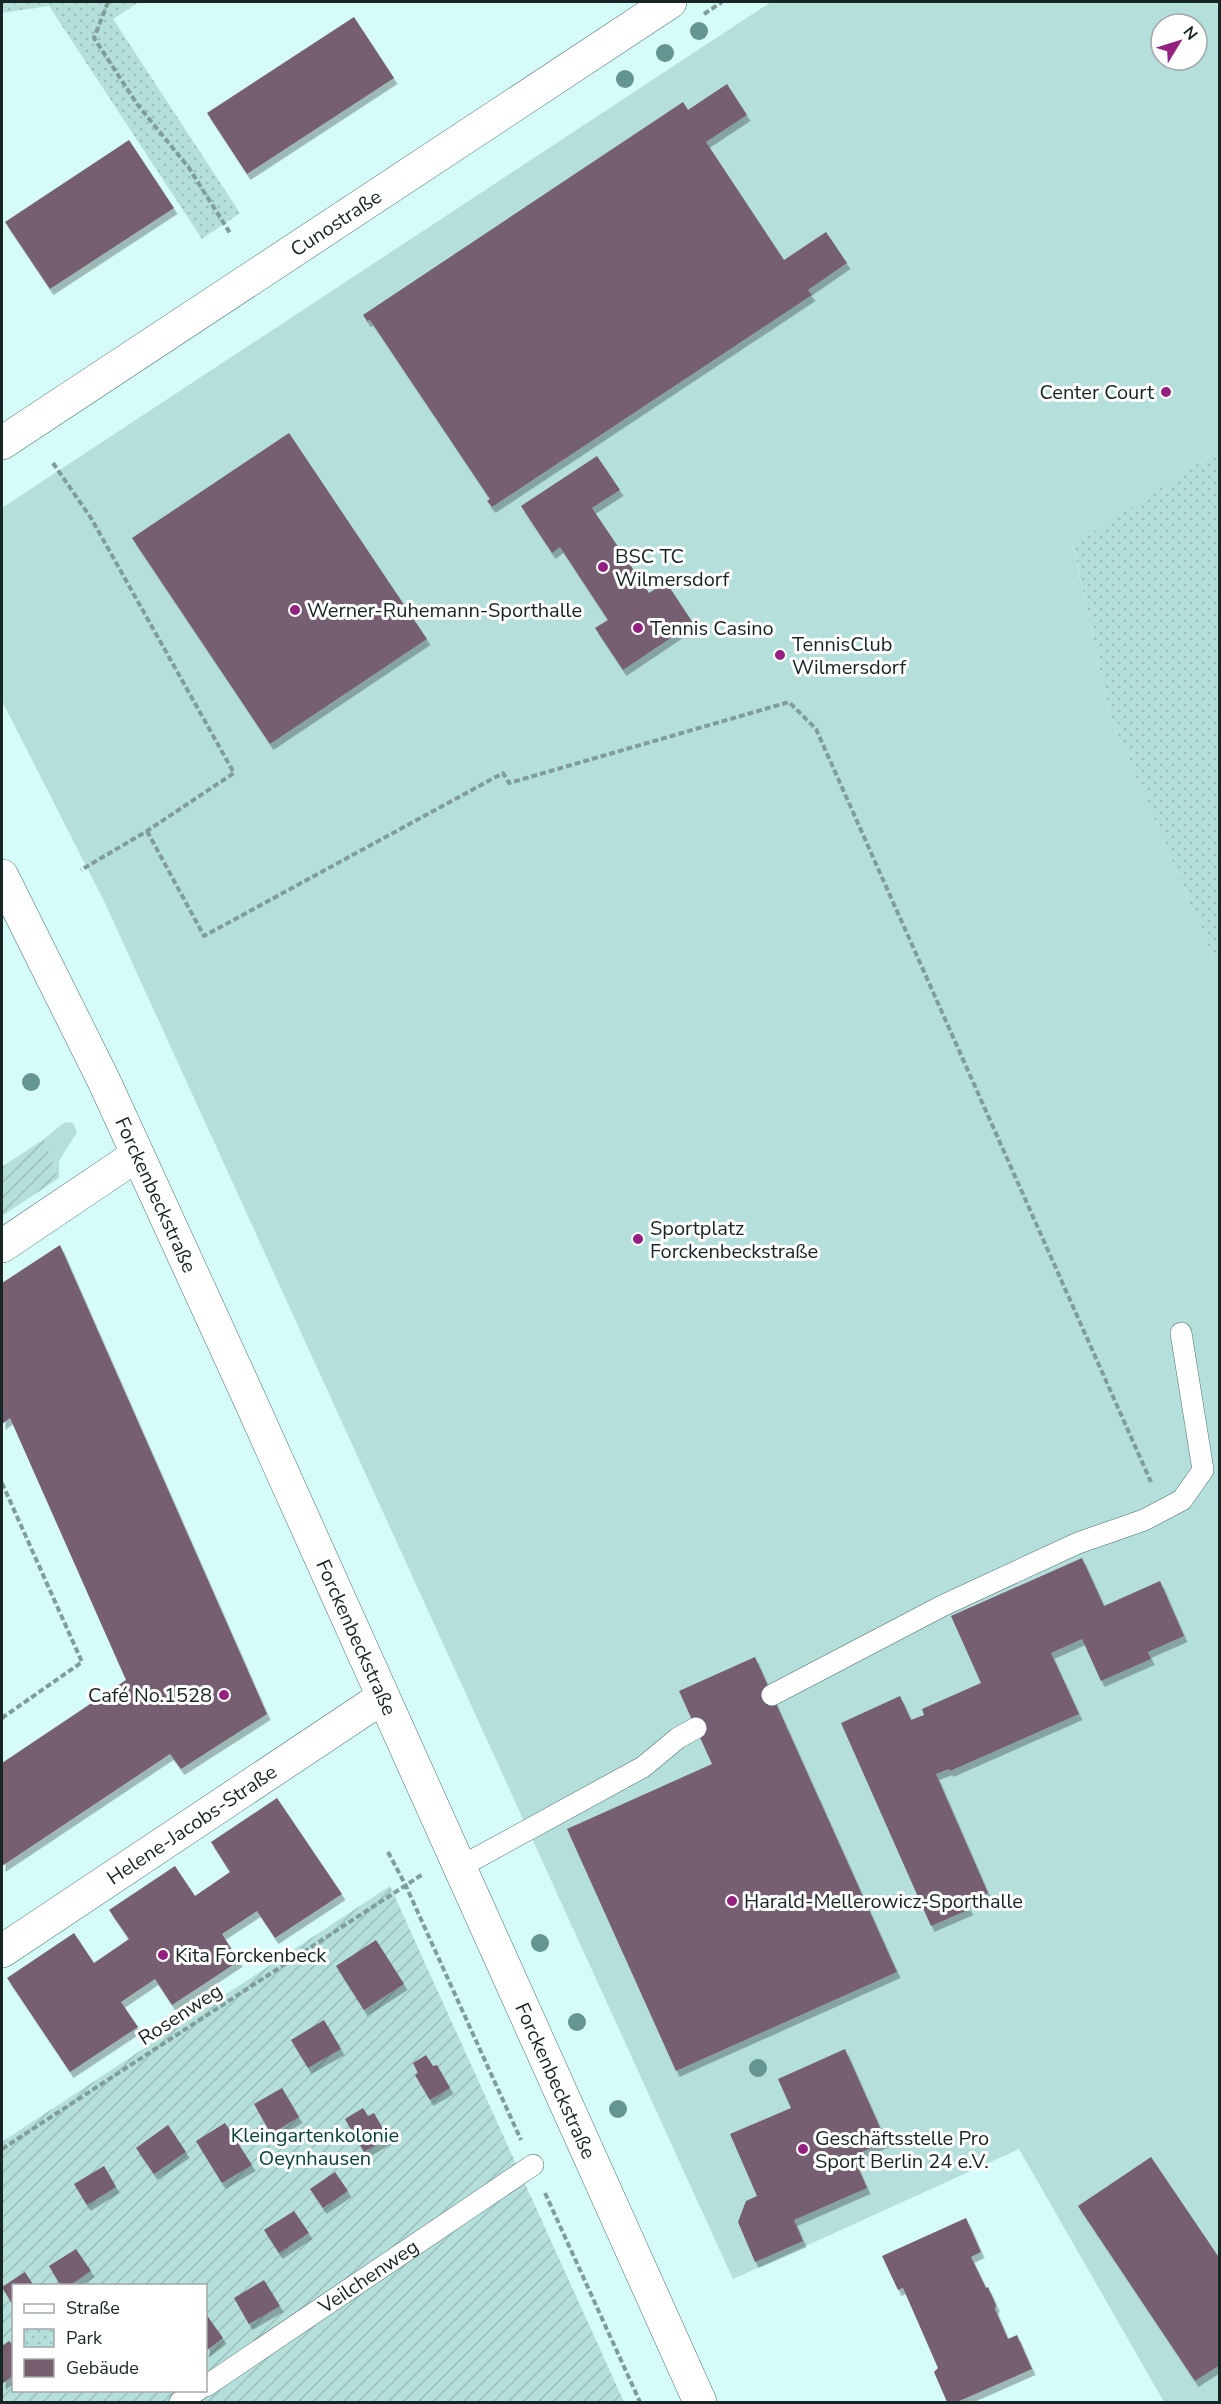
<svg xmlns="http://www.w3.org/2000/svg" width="1221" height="2404" font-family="'Nunito Sans',sans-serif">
<defs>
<pattern id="park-dots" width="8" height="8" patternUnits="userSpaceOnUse" patternTransform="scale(1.5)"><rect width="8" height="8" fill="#b5dfdb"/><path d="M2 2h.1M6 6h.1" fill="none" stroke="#9bbfbc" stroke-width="1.8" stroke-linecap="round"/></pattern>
<pattern id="garden-furrows" width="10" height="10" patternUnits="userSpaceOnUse" patternTransform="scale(1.5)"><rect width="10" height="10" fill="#b5dfdb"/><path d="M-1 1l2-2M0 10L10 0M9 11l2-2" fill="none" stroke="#9bbfbc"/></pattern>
<filter id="shadow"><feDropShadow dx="3.5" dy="6" stdDeviation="0" flood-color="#0004"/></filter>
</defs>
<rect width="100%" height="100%" fill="#d5fcf8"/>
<path fill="#b5dfdb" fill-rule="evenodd" d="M771 2H1219V450L1073 546 1110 716 1219 971V2402H1164L1019 2149 733 2279 105 903 2 701V508ZM1161 24H1197V60H1161Z
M65 1122 73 1123 77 1132 59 1161V1178L44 1139Z"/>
<path fill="url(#park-dots)" d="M2 2H139L113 19 240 213 202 239 49 6 2 13Z
M1219 450V971L1110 716 1073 545Z"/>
<path fill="url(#garden-furrows)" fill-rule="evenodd" d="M44 1139 59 1178 2 1216V1167Z
M390 1886 624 2402H2V2142ZM14 2286H206V2390H14Z"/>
<path fill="#765e6f" filter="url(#shadow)" d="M354 17 394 78 247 174 207 113Z
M727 84 747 115 706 142 784 260 826 232 847 263 808 290 812 295 492 507 487 501 490 499 370 320 367 321 363 315 683 102 688 110Z
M129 140 174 208 50 289 5 222Z
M289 433 427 639 270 744 132 538Z
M597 456 620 490 592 508 649 593 666 582 693 623 623 670 595 628 608 620 560 547 552 553 521 506Z
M60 1245 267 1714 181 1769 170 1754 2 1866V1763L126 1680 10 1418 2 1424V1283Z
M1082 1558 1104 1606 1160 1581 1184 1636 1148 1652 1151 1659 1101 1681 1082 1639 1051 1653 1079 1714 950 1771 949 1769 936 1774 988 1893 966 1903 970 1909 931 1926 841 1723 900 1696 911 1720 924 1715 922 1709 981 1683 951 1616Z
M755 1657 897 1972 676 2071 567 1829 712 1764 679 1691Z
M277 1798 342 1894 275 1938 257 1911 222 1934 239 1961 172 2005 155 1979 121 2002 138 2027 70 2072 7 1978 74 1933 94 1963 129 1939 109 1910 175 1866 195 1896 230 1872 211 1842Z
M376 1940 404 1984 364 2010 336 1966Z
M324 2020 341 2049 308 2068 291 2040Z
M845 2049 886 2141 853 2156 867 2188 794 2220 803 2241 755 2262 738 2222 746 2201 757 2196 730 2134 791 2108 778 2079Z
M426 2055 433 2066 437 2065 450 2088 430 2100 415 2075 418 2073 413 2063Z
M282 2088 299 2117 271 2134 254 2104Z
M363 2108 368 2116 374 2113 388 2138 364 2152 345 2119Z
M225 2123 252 2165 222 2183 196 2141Z
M168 2125 186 2152 154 2174 136 2148Z
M1151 2157 1220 2259V2365L1195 2381 1078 2206Z
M104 2166 116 2187 87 2205 74 2184Z
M335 2172 348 2191 323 2208 310 2189Z
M294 2211 309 2233 279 2253 264 2230Z
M966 2218 981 2252 971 2257 986 2288 988 2287 996 2305 995 2309 1008 2339 1017 2335 1032 2369 957 2402H947L934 2372 938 2368 903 2288 898 2290 882 2256Z
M76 2249 91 2271 69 2286H61L49 2266Z
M25 2272 34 2286H14V2307L2 2287Z
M264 2280 280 2306 249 2324 234 2298Z
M206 2314 223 2338 206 2351Z
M9 2341 14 2346V2375L2 2384V2346Z"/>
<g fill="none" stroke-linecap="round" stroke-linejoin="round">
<g stroke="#4c6f6c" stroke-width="22">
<g id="lane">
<path d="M772 1695 944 1605 1078 1543 1144 1520 1182 1500 1203 1470 1181 1333"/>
<path d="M460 1867 643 1767 678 1738 696 1728"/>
<path id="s1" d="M206 2386 533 2165"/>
<path d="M180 2402 198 2390"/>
</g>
</g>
<g stroke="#4c6f6c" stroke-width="34">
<g id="street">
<path id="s2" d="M2 443 670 2"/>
<path id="s3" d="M2 876 104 1081 249 1398 700 2402"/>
<path d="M2 1246 137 1155"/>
<path id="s4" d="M2 1951 383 1697"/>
</g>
</g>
<path stroke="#819d9a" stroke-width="4" stroke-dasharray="6 3" stroke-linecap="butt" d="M108 2 94 38 137 104 189 168 230 233
M704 14 722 2
M53 463 91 518 234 773 147 831 81 870
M147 831 204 936 503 773 509 783 789 702 816 729 1151 1482
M2 1483 82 1662 2 1718
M388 1852 405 1884 521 2140
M2 2149 423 1874
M545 2193 640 2402"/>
<use href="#lane" stroke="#fff" stroke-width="21"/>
<use href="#street" stroke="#fff" stroke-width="33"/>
</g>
<g fill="#649591">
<circle cx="699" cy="31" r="9"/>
<circle cx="665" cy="53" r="9"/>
<circle cx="625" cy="79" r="9"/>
<circle cx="31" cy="1082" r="9"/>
<circle cx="540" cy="1943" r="9"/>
<circle cx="577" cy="2022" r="9"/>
<circle cx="758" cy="2068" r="9"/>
<circle cx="618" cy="2109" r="9"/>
</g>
<g fill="#94217f" stroke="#fff" stroke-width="2">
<circle cx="1166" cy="392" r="6"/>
<circle cx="603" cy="567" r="6"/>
<circle cx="295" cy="610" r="6"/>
<circle cx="638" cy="628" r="6"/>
<circle cx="780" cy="655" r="6"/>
<circle cx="638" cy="1239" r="6"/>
<circle cx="224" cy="1695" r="6"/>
<circle cx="732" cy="1901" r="6"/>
<circle cx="163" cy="1955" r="6"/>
<circle cx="803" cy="2149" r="6"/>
</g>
<g text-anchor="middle" stroke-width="6" stroke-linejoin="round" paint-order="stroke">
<g font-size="20" fill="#172524" stroke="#fff">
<text dy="7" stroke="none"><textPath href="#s2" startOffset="400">Cunostraße</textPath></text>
<text dy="7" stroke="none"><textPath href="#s3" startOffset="354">Forckenbeckstraße</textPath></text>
<text dy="7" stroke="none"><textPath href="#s3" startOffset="840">Forckenbeckstraße</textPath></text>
<text dy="7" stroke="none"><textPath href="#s4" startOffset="228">Helene-Jacobs-Straße</textPath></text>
<text transform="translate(180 2014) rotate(-33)" y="7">Rosenweg</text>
<text dy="7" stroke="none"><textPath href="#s3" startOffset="1326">Forckenbeckstraße</textPath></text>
<text dy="7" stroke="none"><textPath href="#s1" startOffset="196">Veilchenweg</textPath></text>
</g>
<g font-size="20" fill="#172524" stroke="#fff" text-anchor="start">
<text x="1154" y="399" text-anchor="end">Center Court</text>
<text x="615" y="563">BSC TC<tspan x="615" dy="23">Wilmersdorf</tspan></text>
<text x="307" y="617">Werner-Ruhemann-Sporthalle</text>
<text x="650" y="635">Tennis Casino</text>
<text x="792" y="651">TennisClub<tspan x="792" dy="23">Wilmersdorf</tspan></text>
<text x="650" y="1235">Sportplatz<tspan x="650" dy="23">Forckenbeckstraße</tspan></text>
<text x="212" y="1702" text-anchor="end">Café No.1528</text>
<text x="744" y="1908">Harald-Mellerowicz-Sporthalle</text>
<text x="175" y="1962">Kita Forckenbeck</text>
<text x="815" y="2145">Geschäftsstelle Pro<tspan x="815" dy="23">Sport Berlin 24 e.V.</tspan></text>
</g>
<g font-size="20" fill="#07403d" stroke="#fff">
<text x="315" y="2142">Kleingartenkolonie<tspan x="315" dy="23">Oeynhausen</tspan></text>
</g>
</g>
<rect width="1221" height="2404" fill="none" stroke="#172524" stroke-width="6"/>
<rect x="12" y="2284" width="195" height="108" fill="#ffffff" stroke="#a2a8a7" stroke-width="1.5"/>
<rect x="24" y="2304" width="30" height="9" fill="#ffffff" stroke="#a2a8a7" stroke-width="1.5"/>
<text x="66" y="2314" font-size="18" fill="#172524">Straße</text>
<rect x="24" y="2329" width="30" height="18" fill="url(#park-dots)" stroke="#a2a8a7" stroke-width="1.5"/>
<text x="66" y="2344" font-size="18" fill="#172524">Park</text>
<rect x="24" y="2359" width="30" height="18" fill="#765e6f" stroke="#a2a8a7" stroke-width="1.5"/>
<text x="66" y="2374" font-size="18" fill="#172524">Gebäude</text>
<g transform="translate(1179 42) rotate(52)"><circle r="28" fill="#ffffff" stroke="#a2a8a7" stroke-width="1.5"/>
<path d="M0-4.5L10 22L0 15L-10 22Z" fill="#94217f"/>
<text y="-9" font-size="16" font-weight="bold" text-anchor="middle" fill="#172524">N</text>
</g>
</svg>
